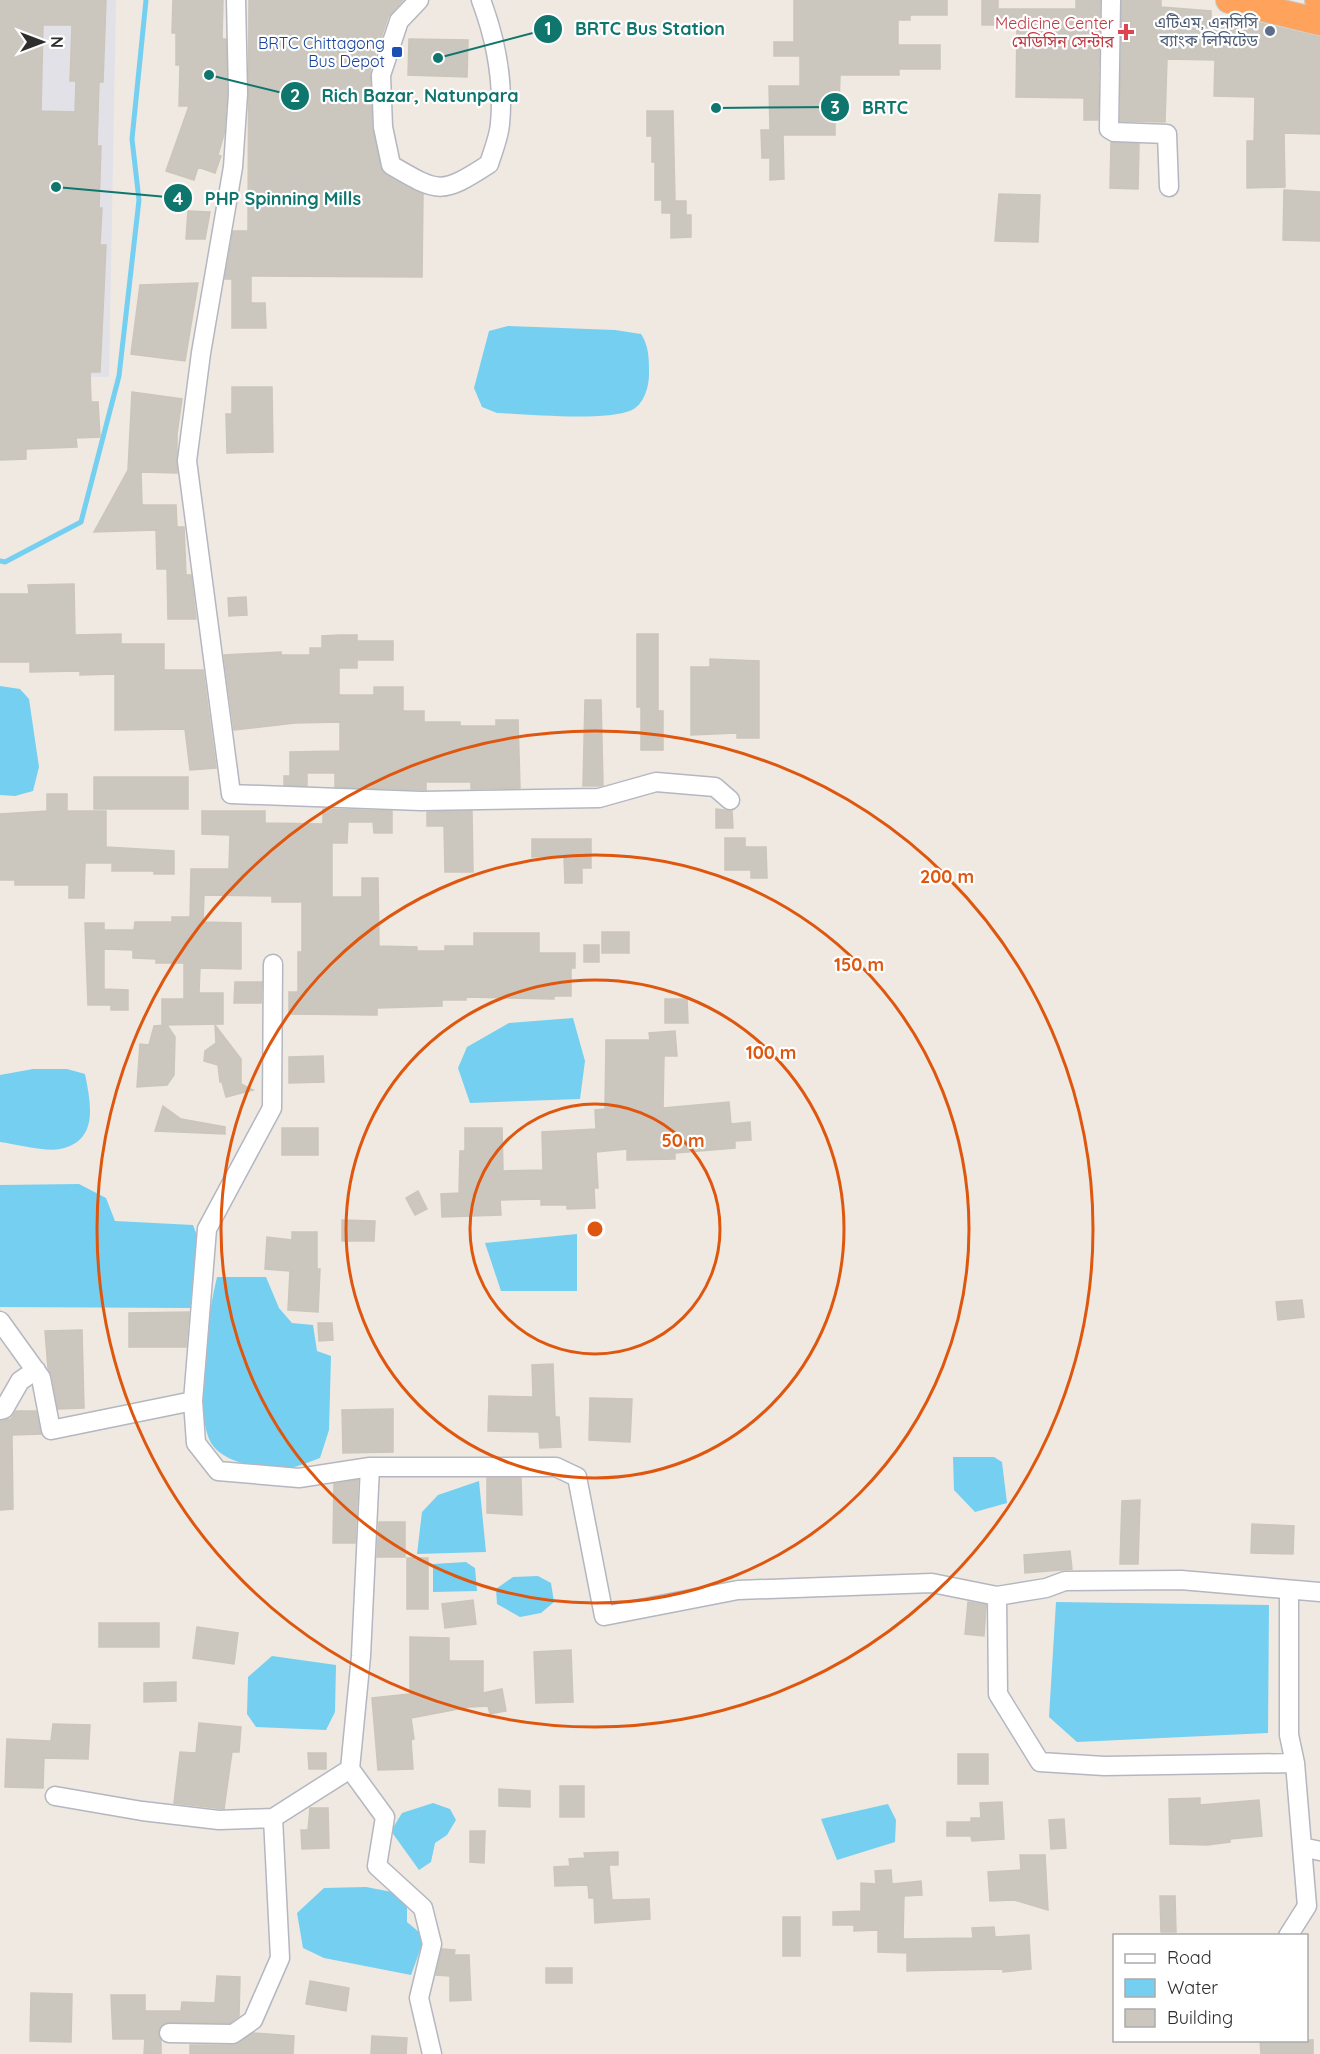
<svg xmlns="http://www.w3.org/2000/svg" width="1320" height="2054" font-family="Quicksand,'Noto Sans Bengali',sans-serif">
<rect width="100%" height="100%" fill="#efe9e1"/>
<path fill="#e3e1e8" d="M0 0H116L109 377 0 375Z"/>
<path fill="#75cff0" d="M508 326 615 330 641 334C649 346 649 359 649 374 649 387 644 404 632 410 604 422 530 414 497 413L482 407 474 388 489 331Z
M0 686 20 689 29 699 39 767 33 791 15 796 0 795Z
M573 1018 585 1061 580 1099 470 1103 458 1068 467 1047 509 1023Z
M33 1069H67L85 1074C91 1104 99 1141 60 1149 46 1152 15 1144 0 1142V1075Z
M79 1184 106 1198 115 1221 193 1225 198 1238 192 1308 0 1307V1185Z
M577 1234V1291H501L485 1243Z
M217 1277H266L279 1308 292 1323 313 1325 317 1351 331 1356 329 1430 320 1458C311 1461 302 1465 294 1467 270 1471 222 1465 210 1441 193 1404 208 1316 217 1277Z
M953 1457H994L1002 1462 1007 1503 975 1512 954 1490Z
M479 1481 486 1552 417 1554 422 1512 438 1495Z
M466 1562 475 1568 477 1591 433 1592V1564Z
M538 1576 551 1583 554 1602 541 1613 520 1617 497 1604 496 1589 513 1577Z
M1056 1602 1269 1605 1268 1733 1077 1742 1049 1717Z
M272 1656 336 1665 335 1712 326 1730 256 1727 247 1714 248 1677Z
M433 1803 450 1809 456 1820 447 1835 435 1843 431 1862 419 1870 391 1831 402 1813Z
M888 1804 896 1820 895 1842 837 1860 821 1819Z
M366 1887 397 1893 407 1906V1922L425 1937 411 1975 324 1958 303 1948 297 1913 324 1888Z"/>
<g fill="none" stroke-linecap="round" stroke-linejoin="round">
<path stroke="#75cff0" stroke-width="5" d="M0 561 5 562 81 522 119 376 139 200 132 139 146 0"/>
</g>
<path fill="#cbc7bf" stroke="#cbc5ba" stroke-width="1.5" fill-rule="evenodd" d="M0 0H106L103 82H99L97 146H101L99 208H102L100 245H106L104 290 100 372H90L91 402H98L100 437 76 438 77 447 26 449V459L0 460ZM43 25H72L70 81H76L75 112 41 111Z
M173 0H223L222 39H226L227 94 224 134 218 155 221 156 215 173 198 167 194 180 166 171 189 106H179L180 65H176V33H172Z
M249 0H403L388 17 370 71 372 127 382 172 423 194 422 277 251 276V303H265L266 328H232V279H225L233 231H248Z
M794 0H947V15H910V20H898V45H940V69H899V75H840L839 108H835V135H783L784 179 770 180V158H762L761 130H770L769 86H800V56H774V42H794Z
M982 0H998V9H1076V0H1100L1098 120H1084V98L1016 97 1017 25H982Z
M1122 0H1161V7L1211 11V19L1248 20 1320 37V134L1284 133 1285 187 1247 188V141H1254L1255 97 1214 96 1215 60 1167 59 1165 122 1120 121Z
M409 39 468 40 467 77 408 75Z
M647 111H673L675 201H686V215H691V237L671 238V213H662V200H655V162H652V136H647Z
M1111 142 1139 144 1138 189 1110 188Z
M1284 190 1320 192V241L1283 240Z
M999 194 1040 195 1038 242 995 241Z
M188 211 210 212 205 239H186Z
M198 283 185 361 131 354 140 285Z
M232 387H272L273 452 227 453 226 414H232Z
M132 392 182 399 177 434V473L141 472 142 505H176L177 527H184L186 575H191L196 619H168L167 569H157L156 530 94 532 128 470Z
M74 584 75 635 121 634V644H164V670H203L216 768 190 770 185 729 115 730V674L80 675V671L30 672V662H0V594H29L28 585Z
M246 597 247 615 229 616 228 598Z
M637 634H658V711H663V750H641V707H637Z
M340 635H357V641H393V660H357V668H339V695H374V687H403V711H424V722H460V726H496V720H518L520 788 471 789V782H426V790L335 787V773H307V786L284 785V776H290V752L340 751V722L295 723 234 730 224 655 281 652V655H310V648H322V636Z
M710 659 759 661V738H737V733L691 735V667H710Z
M585 700H601L603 785 600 786H583Z
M94 777H188V809H94Z
M47 794H67V811H106V847L174 851V874H154V871H112V863H85L84 898H69V885H15V880H0V814L47 811Z
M323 809 392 811V833H374L373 822H348L347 843H332V897H362V878H378L379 946 417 947V951H445V946H474V933H539V953H575V968H571V996H554V999L466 997V1000H442V1006L377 1008V1015L289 1014V992H298V952H302V902H272V896L204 895 203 922 241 923V969L200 968 199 993H223V1024L162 1025V999H184V963H156V959L133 958V950L104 949V989L128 990V1010H111V1005H88L85 923H104V930H134L135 922H172V917H190L191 869H229L230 835 202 834V811H265V823L323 824Z
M716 809 732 811 733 828H716Z
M472 811 473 872H445L444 826H427V812Z
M725 838H745V847H766L767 878H751V870H725Z
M532 839H591V868H582V883H565L564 856 532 857Z
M602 932H629V953H602Z
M584 945H599V962H584Z
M235 982H262L261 1003H234Z
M665 999H687L688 1023H665Z
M167 1025 175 1037 174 1075 167 1085 137 1087 140 1044 149 1045 154 1026Z
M215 1025 241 1059V1084L253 1090 226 1097 222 1082H220L218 1065 204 1061 205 1051 216 1043Z
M675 1031 677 1056H664L663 1108 729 1102 731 1124 750 1122 751 1140 735 1141V1148L675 1153V1159L627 1160V1149L596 1152 598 1188H594L595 1208 567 1209V1205H541V1199L500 1200 501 1215 442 1217 441 1194 459 1193 460 1151H465V1128H502L503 1171 543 1170 542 1132 596 1129 595 1110 605 1109 606 1040H650L649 1033Z
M323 1056 324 1082 289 1083V1057Z
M163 1106 181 1119 225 1127V1134L155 1131Z
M282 1128H318V1155H282Z
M418 1191 427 1209 415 1215 406 1198Z
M342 1220 375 1221 374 1241H342Z
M292 1232H317V1269H320L318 1312 288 1310 290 1271 265 1269 267 1237 292 1240Z
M1302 1300 1304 1317 1278 1320 1276 1302Z
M189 1312 186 1347H129V1313Z
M318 1323H332L333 1340 319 1341Z
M82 1330 84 1408 58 1409 52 1376 48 1368 45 1331Z
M553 1364 555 1417H559L561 1447 540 1448 539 1432 488 1431 489 1396 533 1397 532 1365Z
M590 1398 632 1399 630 1442 589 1440Z
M393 1409V1452L343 1453 342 1410Z
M16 1411H36L41 1434 12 1435 13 1509 0 1510V1421L11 1419Z
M487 1478H521L522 1515 487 1513Z
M358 1480 355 1543H333L334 1484Z
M1140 1500 1138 1564H1120L1122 1501Z
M379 1522H405V1557H377Z
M1252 1524 1294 1526 1293 1554 1251 1553Z
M1070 1551 1072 1569 1025 1573 1024 1555Z
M407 1558H428V1609H407Z
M473 1600 476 1624 445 1628 442 1604Z
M968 1602 986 1605 984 1636 965 1634Z
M99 1623H159V1647H99Z
M197 1627 238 1633 234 1664 193 1658Z
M410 1637 449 1638V1661H483V1693L502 1689 506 1711 490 1714 488 1706 469 1707 411 1718 414 1739 411 1740 413 1769 378 1770 372 1698 410 1694Z
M571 1650 573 1702 536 1703 534 1652Z
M176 1682V1701L144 1702V1683Z
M199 1723 241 1727 239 1752H232L224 1809 174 1803 180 1752 196 1753Z
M53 1724 90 1725 88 1759 44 1758 43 1788 5 1787 7 1739 51 1741Z
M308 1753H326V1769H309Z
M958 1754H988V1784H958Z
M560 1786H584V1817H560Z
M499 1789 530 1791V1807L499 1806Z
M1200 1798V1805L1259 1800 1262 1836 1230 1839V1842L1207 1845 1170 1844 1169 1799Z
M1002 1802 1004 1839 972 1841 971 1836H947V1822H971V1818H981L980 1803Z
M310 1808H328L329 1848 302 1849 301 1830H308Z
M1064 1819 1066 1848 1051 1849 1049 1820Z
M470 1831H485L484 1863 470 1862Z
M618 1852V1865H609L612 1900 649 1899 650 1919 595 1923 594 1898H589L588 1885 555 1886 554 1867 570 1866 569 1859 585 1858 584 1853Z
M1020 1855H1045L1048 1910 1014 1900 990 1901 988 1872 1021 1870Z
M891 1870 892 1884 921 1881 922 1895 904 1896 903 1939 973 1938 972 1928 994 1927 995 1937 1029 1935 1031 1969 1003 1972V1969L907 1971V1953L878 1952V1930L854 1931V1925H833V1912L861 1911V1883L876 1884 875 1871Z
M1160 1896H1175L1176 1932H1161Z
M783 1917H800V1956H783Z
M442 1949 455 1950 454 1955H469L471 2000 450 2001V1976L436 1975Z
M546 1968H572V1983H546Z
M217 1976 240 1977 239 2016 230 2023H164L158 2032 161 2041V2054H144L145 2039H113L111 1995H145V2011H181L182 2002 215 2003Z
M310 1981 349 1988 346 2011 306 2004Z
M31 1993 72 1994 71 2042 30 2041Z
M253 2033 294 2036 293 2054H190V2045H234Z
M372 2036 407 2038 406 2054H371Z
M1260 2040H1313V2054H1261Z"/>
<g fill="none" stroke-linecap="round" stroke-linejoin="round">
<g stroke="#b4b7c1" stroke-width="21">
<path id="minor" d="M236 0 238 94 233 167 201 353 187 461 231 794 421 801 599 798 656 782 715 787 730 800
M419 0 399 21 381 75 383 127 391 165C439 193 441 195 489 164 493 151 499 137 500 124 504 81 496 40 481 0
M1111 0 1109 129 1114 132 1167 134 1169 187
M273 964 272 1108 207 1229 193 1401 196 1443 218 1471 299 1478 370 1467H556L577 1477 604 1616 738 1590 932 1583 997 1596 1046 1588 1065 1581 1181 1580 1320 1592
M0 1321 41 1378 51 1430 193 1401
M0 1410 4 1409 20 1381 36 1370
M370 1467 361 1656 350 1769 385 1817 377 1866 423 1908 432 1944 419 1998 432 2054
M1289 1591V1735L1295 1763
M997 1596 998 1694 1040 1762 1104 1766 1295 1763 1302 1847 1320 1851
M55 1796 142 1811 219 1820 273 1818 350 1769
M1288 1936 1307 1906 1302 1847
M169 2033 233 2034 253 2020 280 1958 273 1818"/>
</g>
<g stroke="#c9c9c9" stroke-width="28">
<path id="highway" d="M1229 0 1320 22
M1318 0H1320"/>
</g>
<use href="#minor" stroke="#fff" stroke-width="18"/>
<use href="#highway" stroke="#ffa35c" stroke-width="26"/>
</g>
<g fill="none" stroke="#df570e" stroke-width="3">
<circle cx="595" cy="1229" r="125"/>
<circle cx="595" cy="1229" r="249"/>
<circle cx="595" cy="1229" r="374"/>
<circle cx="595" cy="1229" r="498"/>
</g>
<circle fill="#5c6f8a" stroke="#fff" stroke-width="2" cx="1270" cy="31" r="6"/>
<path fill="#e0444e" stroke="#fff" stroke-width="2" d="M1123 23h6v6h6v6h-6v6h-6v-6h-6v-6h6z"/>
<rect fill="#1a4fb4" stroke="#fff" stroke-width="2" x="391" y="46" width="12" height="12" rx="3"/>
<g text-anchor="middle" stroke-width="4.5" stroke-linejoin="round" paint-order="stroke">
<g font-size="16" fill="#4e5e75" stroke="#fff" text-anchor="end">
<text x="1258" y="28">এটিএম, এনসিসি<tspan x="1258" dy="18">ব্যাংক লিমিটেড</tspan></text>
</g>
<g font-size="16" fill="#be3a42" stroke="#fff" text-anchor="end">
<text x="1114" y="29">Medicine Center<tspan x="1114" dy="18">মেডিসিন সেন্টার</tspan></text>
</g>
<g font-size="16" fill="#164399" stroke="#fff" text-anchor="end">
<text x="385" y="49">BRTC Chittagong<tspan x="385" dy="18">Bus Depot</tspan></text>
</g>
</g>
<circle cx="595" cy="1229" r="9" fill="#df570e" stroke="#fff" stroke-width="3"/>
<g font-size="18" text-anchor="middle" font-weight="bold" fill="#df570e" stroke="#fff" stroke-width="4.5" stroke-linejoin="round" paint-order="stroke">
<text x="947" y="883">200 m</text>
<text x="859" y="971">150 m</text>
<text x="771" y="1059">100 m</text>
<text x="683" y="1147">50 m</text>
</g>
<path fill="none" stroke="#0f766e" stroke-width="2" d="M438 58L548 29M209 75L295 96M716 108L835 107M56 187L178 198"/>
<g fill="#0f766e" stroke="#fff" stroke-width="2">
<circle cx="438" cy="58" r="6"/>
<circle cx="209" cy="75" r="6"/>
<circle cx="716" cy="108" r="6"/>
<circle cx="56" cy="187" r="6"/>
<circle cx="548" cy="29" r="15"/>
<circle cx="295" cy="96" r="15"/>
<circle cx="835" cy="107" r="15"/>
<circle cx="178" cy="198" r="15"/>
</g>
<g font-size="18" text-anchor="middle" font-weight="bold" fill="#fff">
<text x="548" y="35">1</text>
<text x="295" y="102">2</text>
<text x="835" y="114">3</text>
<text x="178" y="205">4</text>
</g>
<g font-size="18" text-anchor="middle" font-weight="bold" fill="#0f766e" stroke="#fff" stroke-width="4.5" stroke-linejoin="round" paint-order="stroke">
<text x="650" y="35">BRTC Bus Station</text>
<text x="420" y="102">Rich Bazar, Natunpara</text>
<text x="885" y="114">BRTC</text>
<text x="283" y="205">PHP Spinning Mills</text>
</g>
<rect x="1113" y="1934" width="195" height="108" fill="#ffffff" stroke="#ababab" stroke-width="1.5"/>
<rect x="1125" y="1954" width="30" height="9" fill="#ffffff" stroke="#ababab" stroke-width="1.5"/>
<text x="1167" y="1964" font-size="18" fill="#2e2e2e">Road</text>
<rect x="1125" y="1979" width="30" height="18" fill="#75cff0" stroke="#ababab" stroke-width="1.5"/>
<text x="1167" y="1994" font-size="18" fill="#2e2e2e">Water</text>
<rect x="1125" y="2009" width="30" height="18" fill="#cbc7bf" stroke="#ababab" stroke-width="1.5"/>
<text x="1167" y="2024" font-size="18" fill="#2e2e2e">Building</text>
<g transform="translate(42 42) rotate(90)" stroke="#ffffff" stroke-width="4.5" paint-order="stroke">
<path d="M0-4.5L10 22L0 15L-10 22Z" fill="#2e2e2e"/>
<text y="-9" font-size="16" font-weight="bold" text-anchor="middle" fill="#2e2e2e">N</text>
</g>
</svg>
